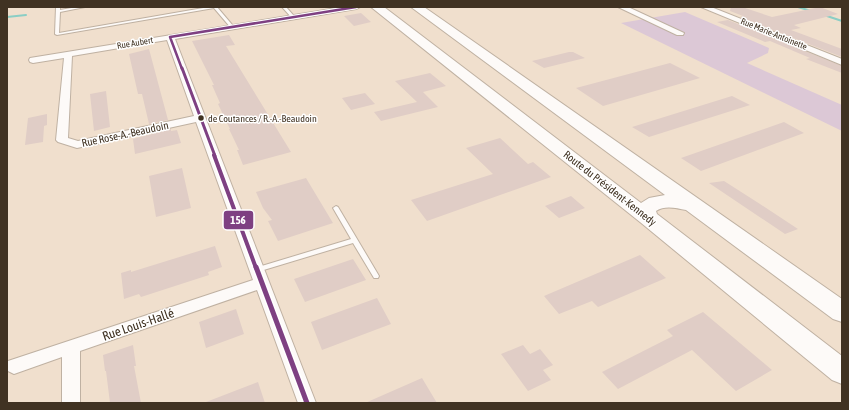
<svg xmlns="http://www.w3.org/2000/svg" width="849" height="410" font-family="'Asap Condensed',sans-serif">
<rect width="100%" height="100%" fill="#f0dfcd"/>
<path fill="#dcc8d6" d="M685 12 769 48 768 53 747 63 842 105V131L621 23Z"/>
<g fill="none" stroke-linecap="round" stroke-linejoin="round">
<path stroke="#8acec5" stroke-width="2" d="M798 7 811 11
M824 15 842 21
M7 17 26 15"/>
</g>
<path fill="#e0cdc6" d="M731 7H742L772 17 820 7 838 14 794 25 801 28 791 30 842 49V57L740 17 743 16 730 11Z
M361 13 371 22 354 26 344 16Z
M728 20 842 66V73L806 59 810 58 770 41 765 42 717 22Z
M229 35 235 45 226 46 291 152 243 165 237 150H239L229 129H230L218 104 220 103 212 85H214L192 41Z
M149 49 168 120 149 124 142 94H138L129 54Z
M569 52H573L585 58 544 68 532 61Z
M670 63 700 78 603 106 576 88Z
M430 73 446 86 423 92 438 107 381 121 374 112 417 102 395 81Z
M106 91 110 127 94 131 90 94Z
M365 93 375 104 351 110 342 98Z
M732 96 750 105 649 137 632 127Z
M47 114V125L44 126 43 142 25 145 28 118Z
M784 122 804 133 701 171 681 158Z
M171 129V131L177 130 181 143 135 154 133 139Z
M500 138 528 164 533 162 551 177 427 221 411 200 493 174 466 148Z
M182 168 191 208 156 217 149 176Z
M306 178 333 223 278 241 268 221 272 220 263 208 256 192Z
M724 181 760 204 798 229 785 234 709 183Z
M571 196 585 208 559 218 545 206Z
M215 246 222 267 208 272 209 275 141 297 139 294 124 299 121 273 131 270V272Z
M640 255 666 278 598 307 592 301 559 314 544 296Z
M353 259 366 280 305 302 294 279Z
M377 298 391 324 322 350 311 322Z
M236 309 244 334 206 348 199 322Z
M703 312 772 370 736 391 692 350 618 389 602 372 673 336 667 330Z
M133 345 136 366H134L141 403H110L106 371H105L103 355Z
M523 345 530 354 540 349 553 365 543 370 551 380 528 391 501 354Z
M422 378 437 403H365Z
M258 382 265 403H206V402Z"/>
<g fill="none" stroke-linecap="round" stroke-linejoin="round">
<g stroke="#bfb1a2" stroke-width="2">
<path id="lane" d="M56 7H60V10L77 7H85L60 12 59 33 209 7H217L234 27 231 28 214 8 57 35 55 34Z
M282 7H286L294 16V18H292Z
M336 206 338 207 379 276 378 278H374L353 243 257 272H255L254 270 255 268 351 239 333 208Z"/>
</g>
<g stroke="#bfb1a2" stroke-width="2">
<path id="street" d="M343 7H360L356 9 175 39 316 403H298L257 290 80 351V403H62V357L14 374 8 371V361L253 280 196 122 77 148 58 142 56 140 64 58 33 63 30 62 29 60 30 58ZM167 40 194 116 78 141 68 138 72 56Z
M618 7H628L684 33 683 35H677Z
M701 7H711L842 59V65Z"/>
</g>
<g stroke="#bfb1a2" stroke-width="2">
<path id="primary" d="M371 7H384L641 203 649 198 665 195 411 7H424L842 299V322L833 319 686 210C676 208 665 205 656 211L657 214 842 356V384L832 380 640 222Z"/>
</g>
<use href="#lane" fill="#fdfaf8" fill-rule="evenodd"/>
<use href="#street" fill="#fdfaf8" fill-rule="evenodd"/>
<use href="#primary" fill="#fdfaf8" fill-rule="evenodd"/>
<g stroke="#fff" stroke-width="4.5">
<path id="bus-1-far3" d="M170 37 182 69
M170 37 356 7"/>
</g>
<g stroke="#fff" stroke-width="5.5">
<path id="bus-1-far2" d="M182 68 215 156"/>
</g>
<g stroke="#fff" stroke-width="7">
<path id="bus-1-far1" d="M214 155 256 268"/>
</g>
<g stroke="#fff" stroke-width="8">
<path id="bus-1" d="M256 267 307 403"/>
</g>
<use href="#bus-1-far3" stroke="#7e4082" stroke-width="2.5"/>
<use href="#bus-1-far2" stroke="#7e4082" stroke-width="3"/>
<use href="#bus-1-far1" stroke="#7e4082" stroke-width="4"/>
<use href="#bus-1" stroke="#7e4082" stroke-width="5"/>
</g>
<circle fill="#403222" stroke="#fff" stroke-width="1.5" cx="201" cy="118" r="3.5"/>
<g text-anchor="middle" stroke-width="3" stroke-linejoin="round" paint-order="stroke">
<g font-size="9" fill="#403222" stroke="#fff">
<text transform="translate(774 34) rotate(22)" y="3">Rue Marie-Antoinette</text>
<text transform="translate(135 43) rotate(-10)" y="3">Rue Aubert</text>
</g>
<g font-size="10" fill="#403222" stroke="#fff" text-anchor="start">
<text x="208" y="122">de Coutances / R.-A.-Beaudoin</text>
</g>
<g font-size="11" fill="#403222" stroke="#fff">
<text transform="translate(125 134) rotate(-12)" y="4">Rue Rose-A.-Beaudoin</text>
<text transform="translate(610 188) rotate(38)" y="4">Route du Président-Kennedy</text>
</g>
<g font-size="13" fill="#403222" stroke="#fff">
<text transform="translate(138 324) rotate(-19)" y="5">Rue Louis-Hallé</text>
</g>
</g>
<rect stroke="#fff" stroke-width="1.5" x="223" y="210" width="31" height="20" rx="4" fill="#7e4082"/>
<g font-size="11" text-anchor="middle" font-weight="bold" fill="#fff">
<text x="238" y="224">156</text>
</g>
<rect width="849" height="410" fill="none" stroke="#403222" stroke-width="16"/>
</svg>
